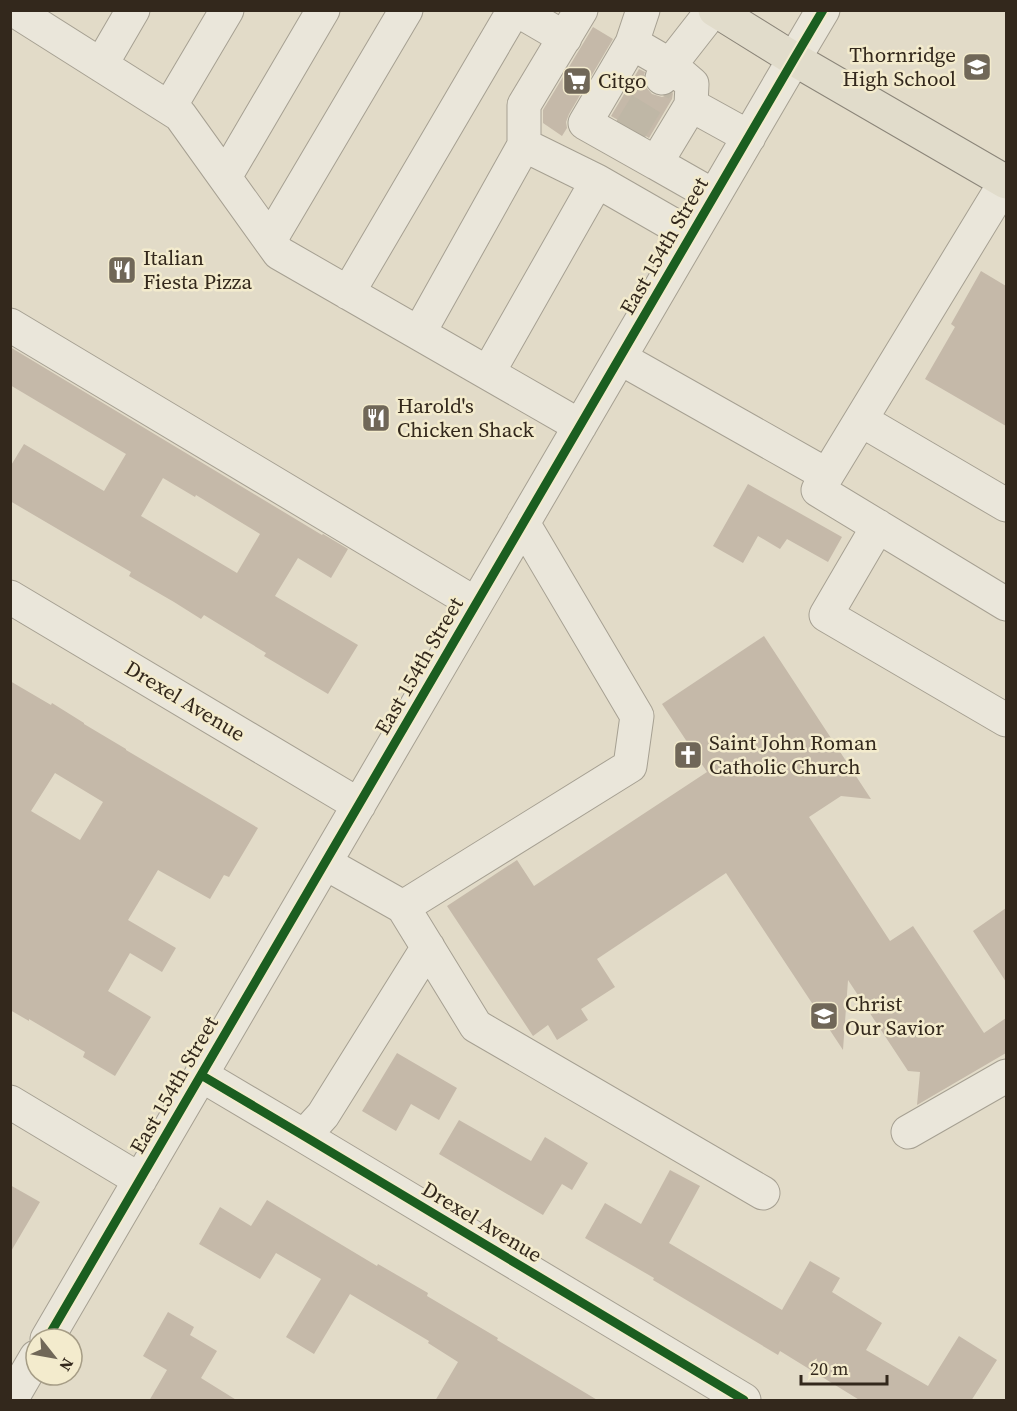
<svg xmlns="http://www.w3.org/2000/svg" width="1017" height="1411" font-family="'Source Serif 4',serif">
<rect width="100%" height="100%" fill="#e2dbc8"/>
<path fill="#c5b9a9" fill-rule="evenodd" d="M593 27 613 39 569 114 566 122 567 128 562 136 543 123V110Z
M639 69 645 72 643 78 645 86 652 94 662 97 673 93 672 99 649 138 611 116Z
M981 271 1006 286V426L925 379 955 327 951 324Z
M10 347 322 535 323 534 348 549 331 578 298 558 275 596 358 645 328 694 264 656 266 653 204 615 201 619 174 602 129 576 131 572 10 501V467L24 444 104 491 126 454 10 385ZM163 478 195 497 196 495 260 534 237 573 141 516Z
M748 484 842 537 828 562 787 539 780 549 758 536 743 563 713 546Z
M764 636 871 799 841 796 809 817 890 941 913 926 984 1033 1006 1018V1053L917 1105 920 1072 908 1071 848 980 843 1050 726 873 597 959 615 987 581 1009 588 1020 557 1040 548 1025 533 1036 447 906 517 860 534 886 707 772 662 704Z
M10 681 51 705 52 703 84 723V724L126 749V750L258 828 229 877 224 875 210 899 158 870 128 920 176 948 162 972 130 953 108 991 151 1017 115 1076 83 1057 85 1052 29 1019V1021L10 1010ZM55 773 103 802 80 840 31 811Z
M1006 908V982L973 931Z
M397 1053 457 1088 439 1120 411 1104 396 1131 362 1111Z
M459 1120 531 1161 545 1137 588 1163 572 1190 562 1184 543 1215 439 1154Z
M670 1170 700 1186 669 1243 782 1310 810 1261 840 1278 832 1292 882 1323 866 1350 928 1386 959 1336 997 1360 971 1401H861L780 1351 778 1355 653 1280 654 1278 585 1238 605 1203 641 1224Z
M10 1185 40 1202 10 1253Z
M267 1200 377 1266 378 1264 428 1293 427 1296 498 1338 497 1340 599 1401H435L458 1362 428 1343 429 1341 350 1294 314 1354 286 1337 321 1279 276 1253 260 1279 199 1244 220 1207 251 1226Z
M168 1312 194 1327 190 1335 217 1351 201 1378 238 1401H149L167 1370 143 1356Z"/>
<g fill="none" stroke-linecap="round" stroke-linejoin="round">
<path stroke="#bfb7a6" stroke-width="33" stroke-dasharray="33 16" stroke-linecap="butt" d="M629 132 662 78"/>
<g stroke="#a6a092" stroke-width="35">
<path id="minor" d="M14 10 180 115 279 253 580 426
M517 10 565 38
M581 10 524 105V145L597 181
M643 10 632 43 670 65 692 84 691 105 656 163 714 196
M632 43 585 123 656 163
M101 65 133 10
M662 78 670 65 713 10
M691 105 749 137
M169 108 227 10
M225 177 323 10
M1006 181 818 490 1006 604
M270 240 406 10
M348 293 514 10
M10 325 476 604
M419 333 524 145
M620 358 827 475
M488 373 597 181 691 235
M861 420 1006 505
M878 526 826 615 1006 720
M10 597 359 805
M325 863 403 907 630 766 637 716 523 523
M403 907 476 1026 763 1193
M201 1075 304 1136 744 1400
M10 1102 140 1180
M908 1132 1006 1076
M304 1136 323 1115 428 947
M47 1339 794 59 823 10
M11 1400 36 1357"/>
</g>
<g stroke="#8b8579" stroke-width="35">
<path id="major" d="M715 10 794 59 1006 182"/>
</g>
<use href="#minor" stroke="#eae6da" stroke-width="33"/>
<use href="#major" stroke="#e1dccb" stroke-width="33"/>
<g stroke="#f3ebcd" stroke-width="13">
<path id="cycleway" d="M201 1075 304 1136 744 1400
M47 1339 794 59 823 10"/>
</g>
<use href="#cycleway" stroke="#1b5e20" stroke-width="9"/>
</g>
<defs>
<g id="school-square" transform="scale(1.5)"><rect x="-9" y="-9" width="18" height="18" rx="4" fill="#706758" stroke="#f3ebcd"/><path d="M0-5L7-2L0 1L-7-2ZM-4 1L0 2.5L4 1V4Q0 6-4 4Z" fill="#fff"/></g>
<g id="supermarket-square" transform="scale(1.5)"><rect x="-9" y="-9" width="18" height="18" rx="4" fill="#706758" stroke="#f3ebcd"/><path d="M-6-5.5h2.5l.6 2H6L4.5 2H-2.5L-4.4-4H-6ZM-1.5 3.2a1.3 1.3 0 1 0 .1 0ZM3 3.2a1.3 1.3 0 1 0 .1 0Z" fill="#fff"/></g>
<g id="restaurant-square" transform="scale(1.5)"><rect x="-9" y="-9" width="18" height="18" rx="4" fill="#706758" stroke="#f3ebcd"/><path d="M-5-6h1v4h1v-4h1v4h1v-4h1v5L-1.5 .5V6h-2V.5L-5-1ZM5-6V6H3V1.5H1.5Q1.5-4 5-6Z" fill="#fff"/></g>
<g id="church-square" transform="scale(1.5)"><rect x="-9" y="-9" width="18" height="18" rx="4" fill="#706758" stroke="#f3ebcd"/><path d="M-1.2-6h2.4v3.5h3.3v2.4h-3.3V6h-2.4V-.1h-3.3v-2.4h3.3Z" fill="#fff"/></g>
</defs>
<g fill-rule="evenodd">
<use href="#school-square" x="977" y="67"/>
<use href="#supermarket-square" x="577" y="81"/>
<use href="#restaurant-square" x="122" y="270"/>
<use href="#restaurant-square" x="376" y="418"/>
<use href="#church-square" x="688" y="755"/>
<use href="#school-square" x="824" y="1016"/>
</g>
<g text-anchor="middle" stroke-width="5" stroke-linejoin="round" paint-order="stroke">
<g font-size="21" fill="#33281c" stroke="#f3ebcd" text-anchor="start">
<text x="956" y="62" text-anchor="end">Thornridge<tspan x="956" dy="24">High School</tspan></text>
<text x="598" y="88">Citgo</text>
<text x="143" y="265">Italian<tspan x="143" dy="24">Fiesta Pizza</tspan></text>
<text x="397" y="413">Harold's<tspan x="397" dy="24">Chicken Shack</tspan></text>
<text x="709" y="750">Saint John Roman<tspan x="709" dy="24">Catholic Church</tspan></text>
<text x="845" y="1011">Christ<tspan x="845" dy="24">Our Savior</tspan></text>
</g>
<g font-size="21" fill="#33281c" stroke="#f3ebcd">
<text transform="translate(664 246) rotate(-60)" y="7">East 154th Street</text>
<text transform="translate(419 666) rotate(-60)" y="7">East 154th Street</text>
<text transform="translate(185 701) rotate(31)" y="7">Drexel Avenue</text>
<text transform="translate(174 1085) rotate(-60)" y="7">East 154th Street</text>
<text transform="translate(482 1222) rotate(31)" y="7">Drexel Avenue</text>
</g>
</g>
<rect width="1017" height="1411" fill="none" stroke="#33281c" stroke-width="24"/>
<g transform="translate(54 1357) rotate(121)"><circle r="28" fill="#f3ebcd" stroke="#a69d86" stroke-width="1.5"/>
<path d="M0-4.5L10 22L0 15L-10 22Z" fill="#706758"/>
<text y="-9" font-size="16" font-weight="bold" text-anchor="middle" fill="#33281c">N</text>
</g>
<path d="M801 1375v9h86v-9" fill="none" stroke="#33281c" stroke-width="3"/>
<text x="810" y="1375" font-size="18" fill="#33281c" stroke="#f3ebcd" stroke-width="4.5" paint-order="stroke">20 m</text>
</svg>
